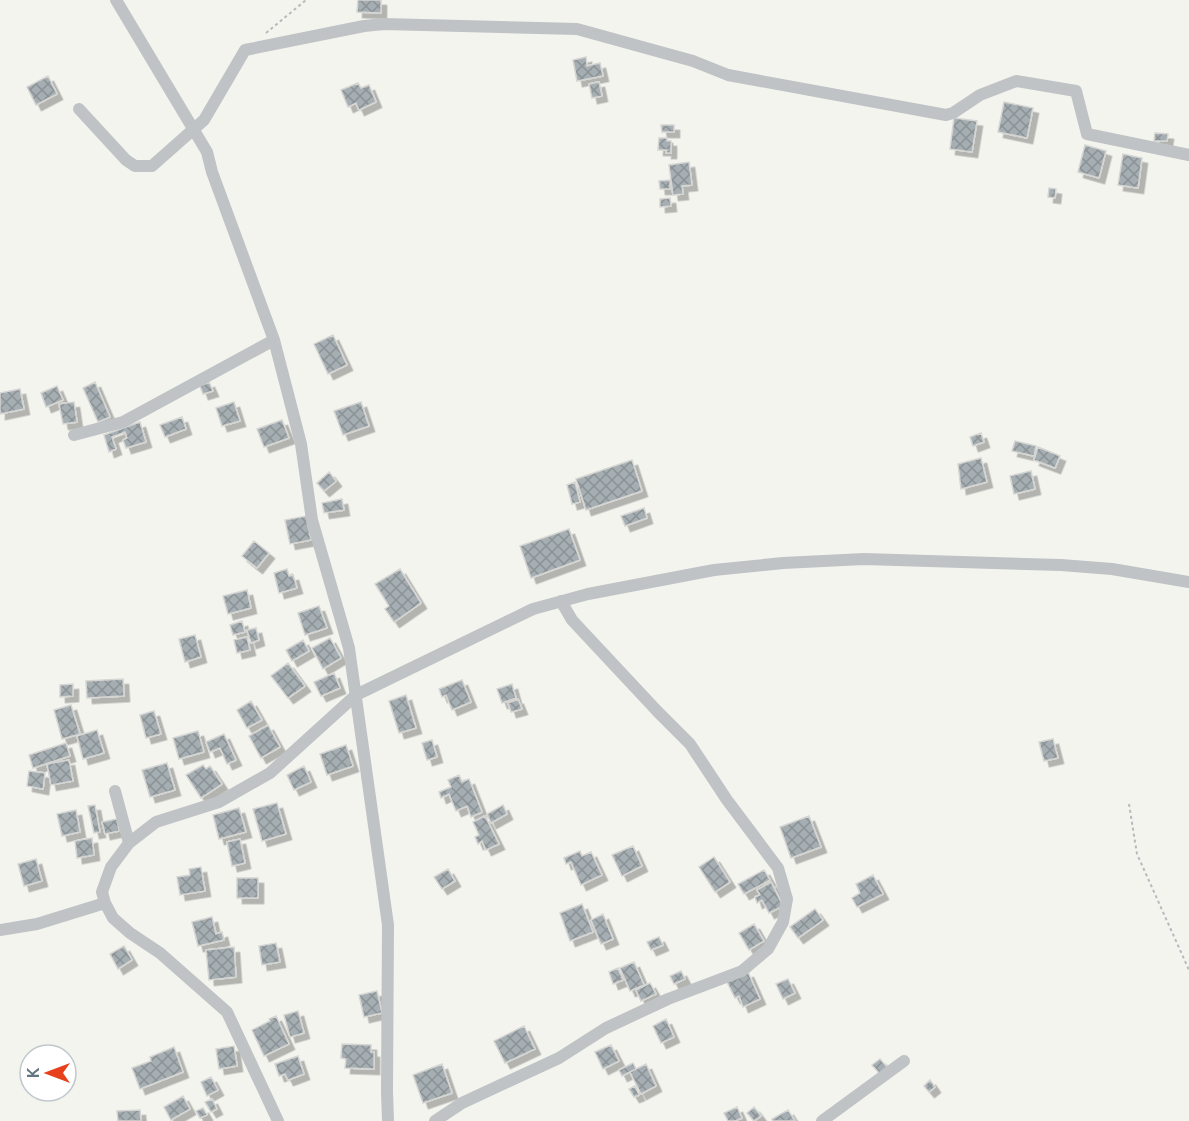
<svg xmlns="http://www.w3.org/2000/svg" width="1189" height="1121" font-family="Ubuntu,sans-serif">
<defs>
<pattern id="building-cross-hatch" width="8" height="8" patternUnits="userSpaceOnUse" patternTransform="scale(1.5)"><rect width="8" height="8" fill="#a5aeb2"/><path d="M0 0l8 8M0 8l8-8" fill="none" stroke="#8a9296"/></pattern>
<filter id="shadow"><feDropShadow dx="5.5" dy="5.5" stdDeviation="0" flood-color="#0004"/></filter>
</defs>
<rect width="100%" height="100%" fill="#f4f4ef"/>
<path fill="url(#building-cross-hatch)" stroke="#d5d5d3" stroke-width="1.5" filter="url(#shadow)" d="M358 0H381V13L357 12Z
M586 57 587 66 600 63 603 76 577 81 573 60Z
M48 76 57 94 36 105 27 87Z
M599 82 602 96 592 98 589 84Z
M358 83 361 88 369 85 376 102 359 110 356 103 348 107 341 90Z
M1004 102 1033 108 1027 138 998 132Z
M954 118 977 121 972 152 950 149Z
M661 125H674V132H662Z
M1155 133 1168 134 1167 141H1154Z
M659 138H667V141H671V153H666L667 150H658Z
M1085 145 1106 151 1099 178 1078 172Z
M1123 154 1142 158 1138 188 1118 185Z
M689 162 692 185 682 186 683 194 673 195 669 165Z
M670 180V189H660L659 181Z
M1049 188 1056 189 1055 198 1048 197Z
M670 198 671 206 660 207V199Z
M333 335 347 365 328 374 314 344Z
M95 382 110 417 98 422 83 388Z
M209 382 213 391 203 394 200 386Z
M57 386 63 400 46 407 41 393Z
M20 389 24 409 0 414V393Z
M74 402 77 422 63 424 59 404Z
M234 402 240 421 222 426 216 408Z
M361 402 369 426 343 435 334 411Z
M182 417 186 429 165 437 160 425Z
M282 420 289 438 264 447 257 429Z
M140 422 146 442 126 448 123 440 127 438 125 432 112 437 116 449 109 452 104 435Z
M981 433 984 442 973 446 970 437Z
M1015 441 1036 446 1034 456 1012 451Z
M1038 447 1060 456 1055 468 1034 460Z
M981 458 987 482 961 489 958 464Z
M632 460 642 491 586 510 576 479Z
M1031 471 1035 489 1014 494 1010 476Z
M329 472 336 481 324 491 317 483Z
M575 482 580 502 572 504 567 485Z
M342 499 344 510 324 513 322 503Z
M644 508 647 518 625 526 621 516Z
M306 516 311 540 290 544 285 520Z
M569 529 580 560 531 578 520 546Z
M254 541 269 553 257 568 242 556Z
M287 569 289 576 293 575 297 588 279 593 274 573Z
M400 569 421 603 394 622 385 609 389 606 375 584Z
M247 590 251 608 228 614 223 596Z
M319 606 327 628 305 635 298 613Z
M242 621 245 632 233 635 230 625Z
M256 628 259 640 251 643 247 630Z
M195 635 201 657 185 662 179 639Z
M247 637 250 650 237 653 234 640Z
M330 638 341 658 323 669 312 648Z
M303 640 309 651 292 661 286 650Z
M288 663 305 686 288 698 271 676Z
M334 673 340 688 321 696 314 682Z
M123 679 124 696 87 698 86 681Z
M462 680 471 702 452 710 446 695 442 697 439 689Z
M73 684V696L60 697V685Z
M512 684 516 698 502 703 497 689Z
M406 695 416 728 399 733 389 701Z
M518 699 522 709 511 712 508 703Z
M251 701 262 720 247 728 237 710Z
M71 705 80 734 62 739 54 710Z
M154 711 161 734 146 738 140 715Z
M268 725 280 747 261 758 249 736Z
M97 730 104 753 83 759 77 736Z
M198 731 204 752 179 759 173 738Z
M224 734 236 760 227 764 220 748 210 752 206 742Z
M1053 739 1058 758 1044 761 1039 742Z
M432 740 437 757 427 760 422 743Z
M66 743 70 756 33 768 29 755Z
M346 745 353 766 327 775 320 754Z
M69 760 73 781 51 785 47 764Z
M167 763 175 790 150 797 142 770Z
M203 765 206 769 210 766 222 784 201 798 186 775Z
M304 766 311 782 294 790 287 775Z
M29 771 45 773 43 789 27 786Z
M459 775 462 782 469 779 482 812 471 817 467 806 456 811 449 794 441 798 439 792 451 787 448 780Z
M277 803 286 834 262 841 253 809Z
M95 805 100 832 94 833 88 806Z
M503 805 507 814 491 823 487 814Z
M239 808 246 832 219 839 213 815Z
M76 810 80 832 62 836 57 814Z
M485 816 499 844 486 850 482 841 478 844 475 837 479 835 473 822Z
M809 816 821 847 791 858 780 827Z
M117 819 119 831 105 834 102 822Z
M92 838 94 855 77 858 75 841Z
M240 839 245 863 232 866 227 842Z
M633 846 642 866 622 876 612 855Z
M580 851 582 856 591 852 602 875 581 885 571 862 566 864 564 858Z
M714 857 730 882 715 892 699 867Z
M36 859 42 881 24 886 18 864Z
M201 867 205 891 180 895 177 877 190 875 189 869Z
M448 869 455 881 442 889 434 877Z
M764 870 770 880 744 894 738 884Z
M873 875 883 894 857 907 852 898 860 893 856 884Z
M237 878H258V898H237Z
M771 882 783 906 769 913 762 900 757 903 755 897 760 895 757 890Z
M582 904 593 932 570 941 560 913Z
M815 909 823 920 798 938 790 927Z
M603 914 613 939 601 944 591 920Z
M212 917 216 934 222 932 224 940 198 946 192 922Z
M754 924 764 941 749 950 739 933Z
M659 937 663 945 651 950 647 942Z
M276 943 280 962 262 965 259 946Z
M124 946 132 960 118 969 110 954Z
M234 947 236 977 209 980 206 950Z
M634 962 644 985 630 991 620 968Z
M618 968 623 980 613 984 609 972Z
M681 971 685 979 674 984 670 976Z
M748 972 760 999 743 1007 739 996 735 998 727 982Z
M788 979 795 993 783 999 776 984Z
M650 983 656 994 641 1001 636 990Z
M377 991 382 1013 364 1017 359 995Z
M298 1011 304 1033 290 1037 284 1015Z
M276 1016 289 1044 264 1056 252 1030 270 1021 269 1019Z
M666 1019 674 1037 661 1043 653 1026Z
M524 1026 535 1049 505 1063 494 1041Z
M342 1044 371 1045V1052H374V1069L345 1068 346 1059 341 1058Z
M611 1045 619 1061 603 1069 595 1052Z
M234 1046 237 1066 219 1069 216 1049Z
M174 1047 183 1072 140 1089 132 1068 151 1061 150 1057Z
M298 1056 304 1074 288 1080 285 1074 279 1076 275 1064Z
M880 1059 887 1067 880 1074 872 1065Z
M633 1063 636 1069 622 1076 619 1070Z
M442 1064 452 1093 423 1103 413 1075Z
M646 1064 656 1086 641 1094 630 1072Z
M211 1077 218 1090 207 1096 201 1082Z
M930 1080 935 1087 929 1092 924 1086Z
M635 1086 639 1095 634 1097 629 1089Z
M183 1096 190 1109 171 1120 164 1107Z
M212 1099 217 1109 211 1112 205 1102Z
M737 1107 742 1118 735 1121H728L724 1113Z
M754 1107 761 1116 754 1121 747 1113Z
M203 1108 207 1115 200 1118 196 1111Z
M140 1110 141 1121H118L117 1111Z
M788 1110 795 1121H773L772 1119Z"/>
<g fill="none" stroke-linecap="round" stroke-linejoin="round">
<path stroke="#b6babc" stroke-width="2" stroke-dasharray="3 3" stroke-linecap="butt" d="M266 33 306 0
M1129 804 1137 854 1189 970"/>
<path stroke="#bfc3c6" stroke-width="12" d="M116 0 207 152 212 172 274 340 301 444 312 520 349 648 388 925 387 1092 388 1121
M79 109 126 160 135 166H152L204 120 245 50 364 26 384 24 577 29 693 61 728 75 946 115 953 113 980 95 1016 81 1076 91 1087 134 1189 155
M74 435 123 422 274 340
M115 791 129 843
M0 930 37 924 105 903
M278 1121 227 1012 160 953 130 933 113 918 105 903 102 892 111 867 129 843 156 822 219 802 270 773 356 695 533 609 588 594 714 570 783 563 864 559 1061 565 1112 569 1189 582
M435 1121 462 1103 559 1058 606 1028 668 999 742 971 768 949 783 922 787 899 778 868 727 800 690 744 658 712 572 620 561 601
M822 1121 904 1061"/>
</g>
<g transform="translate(48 1073) rotate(270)"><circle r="28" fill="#ffffff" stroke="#c0c8cd" stroke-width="1.5"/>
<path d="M0-4.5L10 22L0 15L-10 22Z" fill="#e6401d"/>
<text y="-9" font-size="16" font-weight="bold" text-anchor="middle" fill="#627581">K</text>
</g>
</svg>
